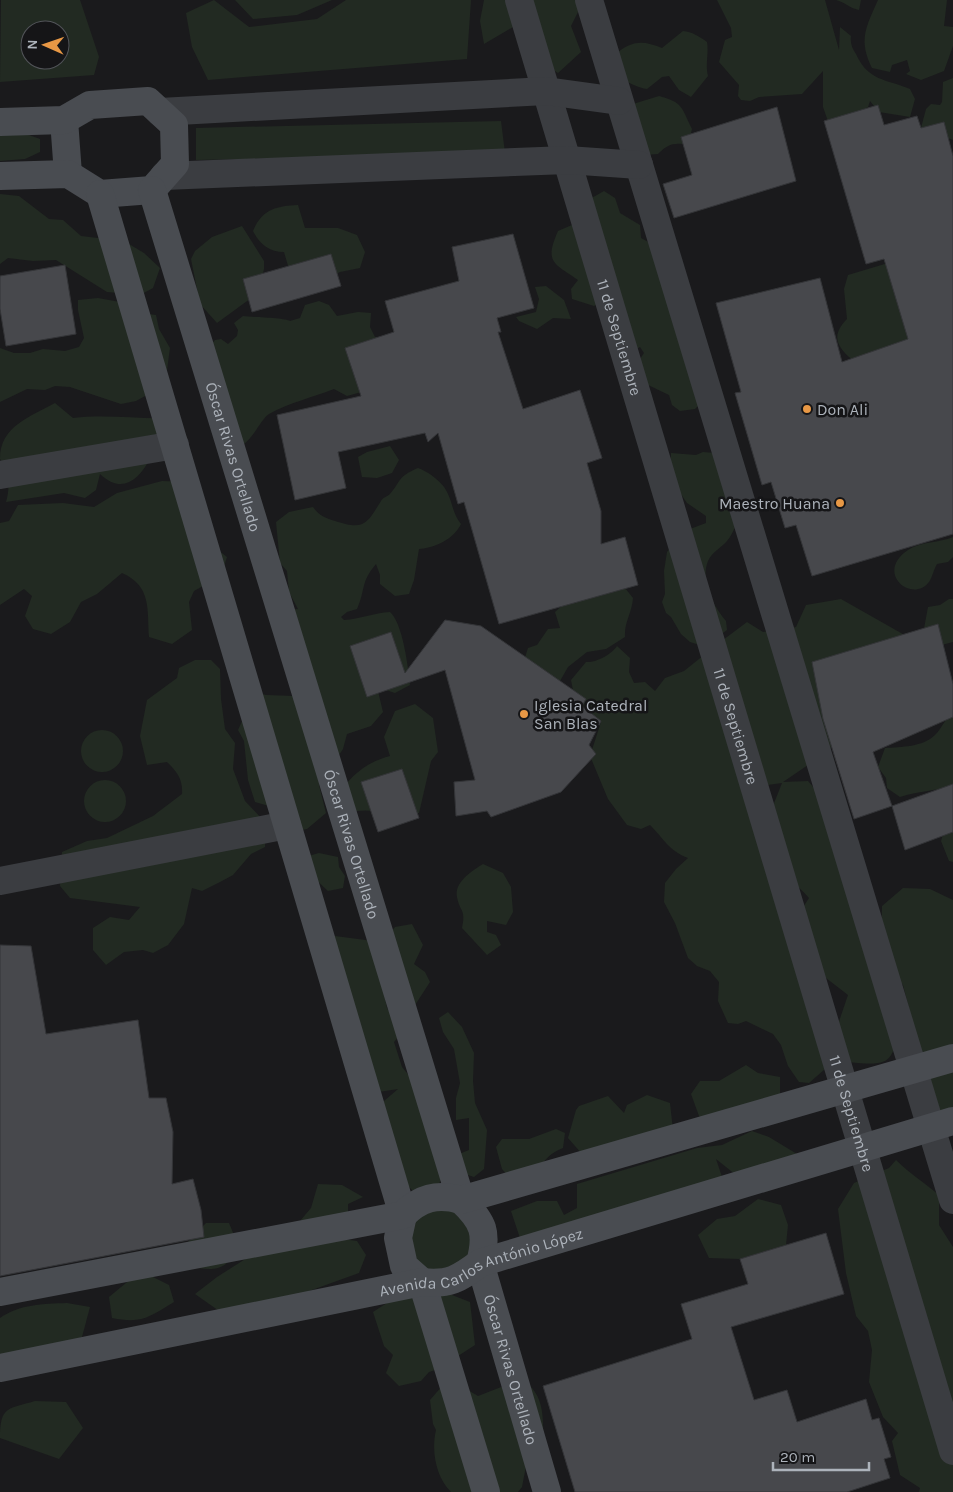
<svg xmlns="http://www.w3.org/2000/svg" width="953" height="1492" font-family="Karla,sans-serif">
<rect width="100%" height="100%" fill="#1a1a1c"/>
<path fill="#222a22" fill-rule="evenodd" d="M1 0H80L99 57 94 75 0 82ZM30 30H60V60H30Z
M214 0 249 27 317 19 346 0H471L467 59 208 80 192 47 186 13Z
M235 0H332L297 15 253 19Z
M484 0H584L571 26 581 52 558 73 526 53 518 24 484 44 480 21Z
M717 0H825L839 50 840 27 851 36C850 43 852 48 856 54 868 81 886 79 910 89L915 99 910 117 879 112 870 101 868 107 831 130 823 107V71L802 94 759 97 750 101 741 100 738 96 739 85 719 62 725 40 732 37 731 28Z
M836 0H861L859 10C849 8 845 2 836 0Z
M878 0H947L944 26 953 27V46L944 71 921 80 906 74 910 71 907 60 892 65 890 72 872 68C858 40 866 27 878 0Z
M683 31C692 32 699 36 707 42 709 54 705 64 708 76L691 97 679 90 669 76 662 77 647 89C638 88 631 83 622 80L618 52C634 40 644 41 662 48Z
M953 78V140L921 128 926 109 931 104 940 105 942 102 943 82Z
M659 96C684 103 681 107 692 129L688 145C674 142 668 144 658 154L644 155 633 104Z
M501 121 505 153 196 160V128Z
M26 134 40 139V152L25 159 0 161V135Z
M604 191 615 198 620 213 640 225 641 238 670 254 702 348 714 363 705 370V399L695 409 680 411 672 405 669 395 646 384 636 365 644 353 640 347 632 352 601 302 594 306 572 299 571 289 578 280C554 263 544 263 558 231L572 225 590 199Z
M0 194 19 196 49 219 63 220 81 236 124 241 144 253 160 268 153 288 142 294H131L107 292 56 260 33 261 8 258 0 264Z
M298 205 305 228H338L357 235 365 252 360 268 340 272 326 279 289 269 284 252C269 252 259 243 253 231 262 209 277 206 298 205Z
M242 226 264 261V269L258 293 217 323 200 304 191 259 195 251 212 237Z
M888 263 911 345 856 363C840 350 828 338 847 319L844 289 848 275Z
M546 286 564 300 571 319 553 318 537 329 519 321 516 317 536 312 539 299 535 287Z
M98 298 131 304 141 313 156 315 159 329 170 348 165 385 136 401 121 404 70 387 55 386 45 390 27 389 0 402V348L14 353H30L43 349 65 351 79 347 84 338 78 310V300Z
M319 301 329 305 337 316 358 312 371 313 370 327 375 337H387L365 391 347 396 334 389C313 397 289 403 269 414 260 420 255 437 241 446L200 357 215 340 221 339 228 344 237 336 238 330 234 323 243 316C253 317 285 318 290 321L300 318 305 305Z
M55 403 73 418C105 414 136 419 168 418 157 444 137 509 100 474L96 490 85 498 64 493 6 502C10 489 10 470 0 459 0 426 30 417 55 403Z
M390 446 399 460 392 473 377 478 362 477 358 457 367 452Z
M703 452 715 453 741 514C737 522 733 534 727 541 721 548 712 552 708 561 700 581 713 606 726 621L727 630 708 644 709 648 690 642 681 634 671 617 666 613 662 602 665 594 664 571 667 552 682 532 706 523V516L687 503 670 478 671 453 696 455Z
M418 468C429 472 444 483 448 494 453 505 453 514 461 524 454 539 435 548 419 549L414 580 409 594 395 596 380 584V575L376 564C360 583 366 589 357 609L347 612 341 617 344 620C360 619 374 613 390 612 403 624 408 666 410 685L395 693 377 687 383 712 371 726 347 734 343 749 319 785 326 813 307 829 296 831 276 808 255 802 248 780 244 741 238 730 255 692 266 695 294 696 282 610 298 609 289 592 287 571 280 563 276 522 289 512 313 507C319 516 326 518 335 521 365 531 367 523 381 501 383 497 387 497 390 494 402 480 397 477 418 468Z
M162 481 188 482 214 547 227 557 221 576 194 591 189 602 192 630 172 644 149 637C147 610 152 586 122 573L97 594 81 602 70 622 51 634 33 629 25 616 32 596 24 589 0 605V523L9 521 18 505 63 503 94 507 117 493Z
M953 537V557L948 562 937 564C934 569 932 578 929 582 912 604 874 573 908 550 922 541 939 543 953 537Z
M625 588 633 598C632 613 624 622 625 637L606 649 587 652 568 667 560 681 524 661 528 648 537 645 548 629 560 628 555 612 566 602Z
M841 599 908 637V664L872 707 857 714 841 713 830 750 783 782 808 781 834 811 862 858 855 905 876 946 874 983 900 1022C892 1062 893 1067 849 1062L833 1044 835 1053 825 1069 809 1083 799 1082 788 1066 781 1045 773 1034 746 1021 738 1024 728 1023 718 1001 719 982 710 971 697 966 688 958 675 923 664 902 665 883 676 869 688 858C668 850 665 840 650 825L641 829 627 825 608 799 590 756 601 722 593 725C591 714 579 707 575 697 573 691 572 685 571 680L586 662C596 663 612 654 617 646L630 658 629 672 634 683 645 682 655 691 665 678 684 671 704 655 717 673 765 826 782 783 761 786 756 767 754 749 744 733 721 656 723 640 747 622 763 632 796 627 806 605ZM780 874C790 881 801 888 809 898L800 912 811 932 802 946ZM803 948 826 978 848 995 832 1042Z
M949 599H953V642L934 647 923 634 928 607 940 605Z
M195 660H211L220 669 221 699 225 729 235 743 233 769 245 801 265 822V847L251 854 233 875 220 882 202 891 192 888 184 924 168 945 153 953 143 950 124 952 106 965 93 950V928L110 917 129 920 140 907 70 898 60 886 62 852 87 841 107 838 153 816 182 794C183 779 177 772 167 762L147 765 140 736 147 700 177 678 179 668Z
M415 704 433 718 438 752 431 761 419 813C395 817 377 808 356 811L338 795C351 775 367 762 390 756L384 737 395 711Z
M953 714V786C935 791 918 791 900 797L887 788 886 778 878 767 885 748C901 747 923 747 935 735 943 727 942 722 953 714Z
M81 751a21 21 0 1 1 42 0a21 21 0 1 1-42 0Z
M84 801a21 21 0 1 1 42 0a21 21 0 1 1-42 0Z
M953 827V862L949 861 941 841 944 831Z
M319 853 338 857 339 867 345 876 343 888 328 891 313 877 305 857Z
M483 864 503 873 511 887 513 912 506 925 487 921V932L496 935 501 945 487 955 462 928C466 908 460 913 457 897 454 882 472 871 483 864Z
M903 888 930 889 953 900V1044L923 1062 903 985 881 963 882 906Z
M412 924 423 945 414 964 425 972 430 982 406 1019 383 942 395 927Z
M335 936 373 941 387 1008 396 1021 401 1034 394 1042 402 1067 411 1078 444 1175 438 1185 415 1193 405 1183 377 1107 398 1089 372 1093 317 939Z
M448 1012 462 1027 474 1053 473 1081 475 1103 487 1130 484 1169 474 1177 462 1173 459 1154 469 1150V1118L456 1120V1098L460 1083 454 1049 443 1032 439 1018Z
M953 1055V1131L918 1080Z
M746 1065 758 1073 780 1077V1095L709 1127 699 1116 691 1094 700 1081H719Z
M647 1095 670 1103 673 1130 582 1154 568 1138 576 1110 579 1106 608 1096 624 1113 627 1105Z
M556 1129 565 1133 563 1148C536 1158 544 1177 517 1186L502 1169 496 1147 502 1139H529Z
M752 1131 769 1137 797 1154 746 1183 716 1159 726 1189 524 1250 511 1211 537 1201H557L564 1215 577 1208V1184L697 1148 722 1145Z
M896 1160C910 1174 925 1183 939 1195V1225L953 1247V1492H919L920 1488 900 1475 892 1441 898 1433 883 1417 869 1382 872 1350 868 1331 856 1316 846 1273 838 1209 854 1183 889 1168Z
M318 1184 342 1185 363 1197 348 1204V1217L300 1221 311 1208Z
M758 1199 781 1205 788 1225 786 1245 740 1259 709 1258 698 1235 717 1219 735 1216Z
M457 1208 468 1221 474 1257 456 1271 428 1274 413 1262 411 1222 421 1211Z
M206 1223H229L239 1247C226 1271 214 1272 189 1266L185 1245Z
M328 1237 357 1241 366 1255 359 1273 298 1295 222 1313 195 1294 217 1277 261 1249Z
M147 1274 169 1285 174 1302C149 1317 142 1324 112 1318L109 1297 132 1278Z
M446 1289 452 1295 470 1302 475 1345 438 1369 429 1372 421 1381 399 1386 386 1373 393 1355 384 1346 373 1312 393 1299Z
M67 1303 90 1307 82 1337 54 1348 0 1356V1318C20 1304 43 1304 67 1303Z
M526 1382C546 1399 542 1419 544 1442L526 1466 522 1487 518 1492H451C436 1477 431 1451 436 1430L433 1424 430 1400 443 1385 468 1390 478 1396 509 1384Z
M35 1401 66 1402 83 1428 59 1459 0 1438C0 1406 8 1409 35 1401Z"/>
<path fill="#47484c" stroke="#343538" d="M878 105 884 125 917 116 921 128 944 122 953 156V534L812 576 796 525 785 528 771 482 762 485 735 393 741 392 716 303 820 278 842 362 908 339 884 259 866 264 824 121Z
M777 107 796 181 674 218 663 184 692 175 681 137Z
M513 234 534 308 497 318 501 332H498L523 409 580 390 602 458 587 463 601 511V544L625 537 638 585 499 624 464 502 458 504 438 433 428 442 425 433 338 452 346 488 295 500 277 415 361 396 345 348 394 332 385 301 459 281 452 247Z
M331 254 341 286 252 312 243 279Z
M65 265 76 334 6 346 0 309V276Z
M445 620 481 626 586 699 582 706 601 721 589 745 596 754 561 792 491 817 487 811 456 816 454 782 475 780 445 670 367 697 350 646 391 632 405 673Z
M938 624 953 684V717L873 752 892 806 854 819 823 719 812 662Z
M402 769 419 818 378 832 361 782Z
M953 784V832L905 850 892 806Z
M0 945 31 946 46 1034 138 1020 149 1098H166L173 1132 172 1184 193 1179 201 1210 204 1237 0 1276Z
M826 1233 844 1294 731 1327 754 1400 787 1390 797 1422 866 1399 872 1420 879 1418 891 1457 884 1459 890 1478 847 1492H575L543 1386 692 1339 681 1304 748 1284 740 1259Z"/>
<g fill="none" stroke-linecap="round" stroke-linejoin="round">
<g stroke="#3b3d41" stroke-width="28">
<path id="s1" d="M519 0 953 1451"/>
<path d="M589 0 953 1200"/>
<path d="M160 112 546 91 619 101"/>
<path d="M164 176 567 160 639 165"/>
<path d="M0 475 175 445"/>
<path d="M0 881 287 825"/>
</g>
<g stroke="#494c51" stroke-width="28">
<path d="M64 120 68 174"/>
<path d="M0 122 64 120 90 105 148 101 174 125 175 164 152 190 100 194 68 174 0 176"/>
<path id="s2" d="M152 190 461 1200C484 1222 488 1233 480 1263L547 1492"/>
<path d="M100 194 403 1215 398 1238 404 1266 422 1282 486 1492"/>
<path d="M0 1292 403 1215C420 1198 437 1193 461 1200L953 1058"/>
<path id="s3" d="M0 1368 422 1282C449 1285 459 1279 480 1263L953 1121"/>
</g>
</g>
<g fill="#e89845" stroke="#151517" stroke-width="2">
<circle cx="807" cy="409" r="5"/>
<circle cx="840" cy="503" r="5"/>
<circle cx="524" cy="714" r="5"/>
</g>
<g text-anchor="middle" stroke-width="5" stroke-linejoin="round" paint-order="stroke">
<g font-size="16" fill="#adb3bb" stroke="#151517">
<text dy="6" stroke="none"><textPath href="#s1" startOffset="352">11 de Septiembre</textPath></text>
<text dy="6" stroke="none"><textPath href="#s2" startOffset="279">Óscar Rivas Ortellado</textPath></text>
<text dy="6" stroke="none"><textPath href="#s1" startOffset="758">11 de Septiembre</textPath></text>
<text dy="6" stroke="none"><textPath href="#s2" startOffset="684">Óscar Rivas Ortellado</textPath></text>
<text dy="6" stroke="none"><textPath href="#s1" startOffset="1162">11 de Septiembre</textPath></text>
<text dy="6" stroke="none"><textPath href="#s3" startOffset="494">Avenida Carlos António López</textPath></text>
<text dy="6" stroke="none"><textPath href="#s2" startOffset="1238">Óscar Rivas Ortellado</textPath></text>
</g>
<g font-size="16" fill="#adb3bb" stroke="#151517" text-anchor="start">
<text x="817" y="415">Don Ali</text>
<text x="830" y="509" text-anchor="end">Maestro Huana</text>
<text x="534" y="711">Iglesia Catedral<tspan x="534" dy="18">San Blas</tspan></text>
</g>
</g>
<g transform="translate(45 45) rotate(272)"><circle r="24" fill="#151517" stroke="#525459"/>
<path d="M0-4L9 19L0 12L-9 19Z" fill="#e89845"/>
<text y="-8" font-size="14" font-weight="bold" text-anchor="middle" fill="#adb3bb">N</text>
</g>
<path d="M773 1462v8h96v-8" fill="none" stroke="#adb3bb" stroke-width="2.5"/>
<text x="780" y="1462" font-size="15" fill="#adb3bb" stroke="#151517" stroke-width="4" paint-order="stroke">20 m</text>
</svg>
